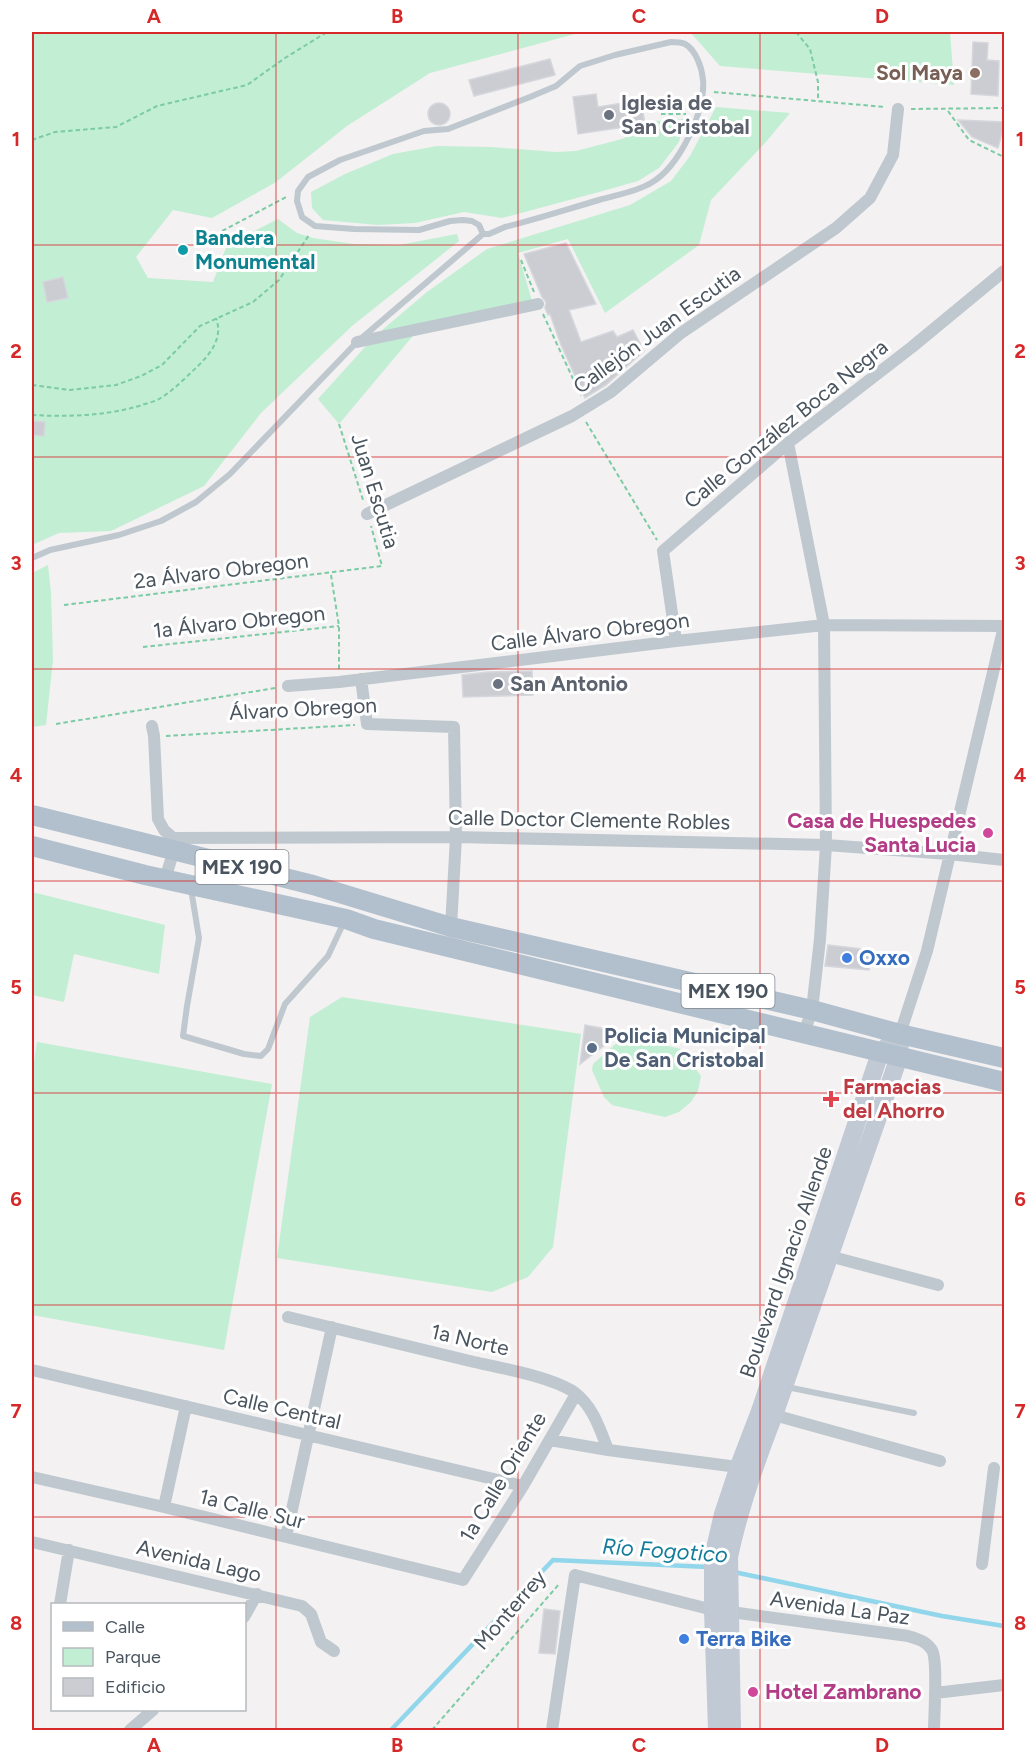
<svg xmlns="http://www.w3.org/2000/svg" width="1036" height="1762" font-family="Figtree,sans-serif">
<rect width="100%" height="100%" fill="#f3f1f1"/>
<path fill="#c2eed4" d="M32 32H582L430 73 347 126 276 182 212 218 173 210 136 257 148 278 213 282 227 245 278 219 297 233 313 238 354 244 399 245 457 234 459 241 352 326 261 413 204 486 111 531 59 533 32 545Z
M690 32H950L954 85 720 66Z
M716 107 790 113 765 143 711 200 699 245 605 313 568 239 518 253 532 301 422 325 339 424 318 399 375 336 427 292 487 249 630 205 671 181 690 156Z
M684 119 679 142 659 168 638 181 599 192 502 218 464 212 415 223 378 225 323 220 312 208 311 192 345 174 393 154 437 146 491 147 556 152 576 151 622 139 656 121Z
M48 565 51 593 53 660 46 725 32 727V573Z
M32 892 165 925 159 974 74 954 64 1002 32 995Z
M342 997 581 1034 553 1247 528 1277 492 1292 277 1258 310 1017Z
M628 1037 681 1049 701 1076 698 1091 691 1102 679 1112 665 1117 612 1105 604 1097 592 1070 593 1064 621 1039Z
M37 1042 272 1084 224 1350 32 1315V1074Z"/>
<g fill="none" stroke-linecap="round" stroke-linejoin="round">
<path stroke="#91d6ea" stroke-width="4.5" d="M734 1572 942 1616 1004 1626
M391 1730 553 1560 708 1567"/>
</g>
<path fill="#cbcdd3" stroke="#d5d7dc" stroke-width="1.5" d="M973 42 988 43 987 60 999 61 998 96 971 94Z
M550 59 555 75 474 96 469 80Z
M596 94 598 107 641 100 645 124 578 134 573 97Z
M428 114a11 11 0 1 1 22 0a11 11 0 1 1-22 0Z
M958 120 1005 122 998 148 972 137Z
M566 243 596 304 569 310 581 342 613 331 617 337 633 330 644 351 606 385 585 398 561 345 550 314 548 315 545 308 546 302 542 297 524 254Z
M63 277 68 298 47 302 43 282Z
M32 421 45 422 44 436 32 435Z
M532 671 533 695 463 697 462 675 488 672Z
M828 945 871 950 869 970 825 966Z
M585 1025 622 1032 580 1064Z
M544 1609 560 1611 555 1654 539 1653Z"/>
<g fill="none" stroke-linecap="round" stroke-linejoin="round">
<path stroke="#7bcba4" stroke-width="2" stroke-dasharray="4.5 3" stroke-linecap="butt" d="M796 32 810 49 818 82V101
M714 92 885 107
M911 109 1004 108
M948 111 969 140 1004 157
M661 114H686
M32 140 55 132 116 127 157 106 247 85 285 58 327 32
M209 238 288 196
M521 260 534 292
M543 314 581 396
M32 385 70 390 116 385 141 376 162 365 200 326 253 302 279 280 309 235
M32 415C68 417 107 416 142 405 147 403 154 402 159 399 173 391 186 377 198 366 212 352 223 337 216 318
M586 422 657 540
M339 424 363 500
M331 575 339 626V670
M64 605 382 566 371 526
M143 647 339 626
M56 724 275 688
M166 736 355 725
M432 1730 560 1583"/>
<path stroke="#bfc8cf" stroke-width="6" d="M671 42C675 42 681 42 685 44 696 50 702 68 703 80 706 111 679 167 651 183 636 192 616 195 599 200 568 209 537 219 505 227L489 234H483L479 225 472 221 463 220 450 221 419 230 354 229 315 226 302 217 297 201 298 191 308 177 340 160 424 131 448 129 530 97 556 86 580 66 615 55Z
M32 558 50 550 119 535 161 521 196 502 230 474 357 342 483 234
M191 889 199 938 187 1006 183 1036 244 1054 261 1056 268 1049 285 1004 328 956 344 922
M787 1387 914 1413"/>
<path stroke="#bfc8cf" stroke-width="12" d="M357 342 538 304
M788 443 824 625 826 845 820 939 812 1010 804 1033
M367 514 572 416 611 392 681 333 836 228 870 198 893 155 898 109
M676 641 663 551 788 443 912 347 1004 271
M361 679 367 724 454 727 456 837 451 927
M288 686 339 682 676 641 824 625 1004 626 927 951 900 1034
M152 726 154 736 158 819 164 830 173 838 174 850 165 879
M173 838 456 837 826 845 949 854 1004 860
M829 1256 938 1285
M288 1317C350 1332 412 1347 474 1362 502 1368 551 1377 574 1392 593 1406 600 1429 608 1450
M32 1370 523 1486
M774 1415 940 1461
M550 1440 608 1450 745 1468
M32 1477 164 1507 463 1580 523 1486 576 1394
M164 1507 186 1406
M286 1537 332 1327
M32 1542 302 1606 311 1614 321 1642 334 1651
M982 1564 994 1468
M60 1604 69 1550
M731 1612 908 1636C918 1639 926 1641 932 1650 938 1660 934 1716 934 1730
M244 1617 257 1594
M935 1693 1004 1685
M130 1730 153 1710
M552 1730 575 1575 713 1610"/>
<path stroke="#c0c9d4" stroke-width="18" d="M717 1730 713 1610V1557L723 1514 739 1466 760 1411 880 1053 900 1034
M732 1730 729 1557C739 1508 756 1461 774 1415L899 1057 900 1041"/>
<path stroke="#b2c0ce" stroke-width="20" d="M32 815 313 885 451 927 812 1010 900 1034 1004 1058
M32 846 145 875 346 919 374 929 1004 1082"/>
</g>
<path fill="none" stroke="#d62828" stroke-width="1.5" stroke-opacity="0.55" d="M276 32V1730M518 32V1730M760 32V1730M32 245H1004M32 457H1004M32 669H1004M32 881H1004M32 1093H1004M32 1305H1004M32 1517H1004"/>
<circle fill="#8d6e63" stroke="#fff" stroke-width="2" cx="975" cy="73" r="6"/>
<g fill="#6b7280" stroke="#fff" stroke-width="2">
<circle cx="609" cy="115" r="6"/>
<circle cx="498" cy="684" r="6"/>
</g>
<circle fill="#0f9aa8" stroke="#fff" stroke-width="2" cx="183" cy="250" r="6"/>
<g fill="#d1479c" stroke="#fff" stroke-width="2">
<circle cx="988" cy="833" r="6"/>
<circle cx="753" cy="1692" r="6"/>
</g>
<g fill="#3f7fe0" stroke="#fff" stroke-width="2">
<circle cx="847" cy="958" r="6"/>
<circle cx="684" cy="1639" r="6"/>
</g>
<circle fill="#5c6f8a" stroke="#fff" stroke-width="2" cx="592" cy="1048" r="6"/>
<path fill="#e0444e" stroke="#fff" stroke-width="2" d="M828 1090h6v6h6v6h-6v6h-6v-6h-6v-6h6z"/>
<g text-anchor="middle" stroke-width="6" stroke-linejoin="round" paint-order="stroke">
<g fill="#fff" stroke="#80878e" stroke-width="1.5">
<rect x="195.5" y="850" width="93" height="34" rx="4.5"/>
<rect x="681.5" y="974" width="93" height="34" rx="4.5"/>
</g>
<g font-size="20" font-weight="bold" fill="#49545e">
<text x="242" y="874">MEX 190</text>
<text x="728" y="998">MEX 190</text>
</g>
<g font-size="21" font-weight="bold" fill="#785e54" stroke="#fff" text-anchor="end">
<text x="963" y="80">Sol Maya</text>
</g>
<g font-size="21" font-weight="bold" fill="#5b616d" stroke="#fff" text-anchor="start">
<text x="621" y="110">Iglesia de<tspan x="621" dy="24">San Cristobal</tspan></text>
<text x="510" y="691">San Antonio</text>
</g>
<g font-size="21" font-weight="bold" fill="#0d838f" stroke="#fff" text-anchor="start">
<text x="195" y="245">Bandera<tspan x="195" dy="24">Monumental</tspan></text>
</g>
<g font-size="21" fill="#49545e" stroke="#fff">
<text transform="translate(657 330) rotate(-36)" y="7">Callejón Juan Escutia</text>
<text transform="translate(786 424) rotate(-39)" y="7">Calle González Boca Negra</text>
<text transform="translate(375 491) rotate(73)" y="7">Juan Escutia</text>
<text transform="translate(221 571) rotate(-7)" y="7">2a Álvaro Obregon</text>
<text transform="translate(239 622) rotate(-6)" y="7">1a Álvaro Obregon</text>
<text transform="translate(590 632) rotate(-7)" y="7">Calle Álvaro Obregon</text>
<text transform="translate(303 709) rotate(-3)" y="7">Álvaro Obregon</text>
<text transform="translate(589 820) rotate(1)" y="7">Calle Doctor Clemente Robles</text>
<text transform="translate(786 1262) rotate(-71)" y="7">Boulevard Ignacio Allende</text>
<text transform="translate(470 1340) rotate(13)" y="7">1a Norte</text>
<text transform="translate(282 1409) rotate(13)" y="7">Calle Central</text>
<text transform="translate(503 1477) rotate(-59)" y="7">1a Calle Oriente</text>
<text transform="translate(252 1509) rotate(14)" y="7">1a Calle Sur</text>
<text transform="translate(199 1561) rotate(13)" y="7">Avenida Lago</text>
<text transform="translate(840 1608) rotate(8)" y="7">Avenida La Paz</text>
<text transform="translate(510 1610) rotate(-49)" y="7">Monterrey</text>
</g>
<g font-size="21" font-weight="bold" fill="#b23c85" stroke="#fff" text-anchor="end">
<text x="976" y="828">Casa de Huespedes<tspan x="976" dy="24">Santa Lucia</tspan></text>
<text x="765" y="1699" text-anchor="start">Hotel Zambrano</text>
</g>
<g font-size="21" font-weight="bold" fill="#366cbe" stroke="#fff" text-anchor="start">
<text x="859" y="965">Oxxo</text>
<text x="696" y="1646">Terra Bike</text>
</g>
<g font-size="21" font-weight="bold" fill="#4e5e75" stroke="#fff" text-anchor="start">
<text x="604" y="1043">Policia Municipal<tspan x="604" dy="24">De San Cristobal</tspan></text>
</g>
<g font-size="21" font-weight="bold" fill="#be3a42" stroke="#fff" text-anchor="start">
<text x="843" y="1094">Farmacias<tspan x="843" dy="24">del Ahorro</tspan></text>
</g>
<g font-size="22" font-style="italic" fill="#127c9a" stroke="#fff">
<text transform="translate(665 1550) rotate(4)" y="8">Río Fogotico</text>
</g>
</g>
<rect width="1036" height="1762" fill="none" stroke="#ffffff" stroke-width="66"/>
<rect x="51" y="1603" width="195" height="108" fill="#ffffff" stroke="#b6bbbf" stroke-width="1.5"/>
<rect x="63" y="1622" width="30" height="9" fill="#b2c0ce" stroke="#b6bbbf" stroke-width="1.5"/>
<text x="105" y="1633" font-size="18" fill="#49545e">Calle</text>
<rect x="63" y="1648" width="30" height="18" fill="#c2eed4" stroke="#b6bbbf" stroke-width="1.5"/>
<text x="105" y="1663" font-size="18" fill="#49545e">Parque</text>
<rect x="63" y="1678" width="30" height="18" fill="#cbcdd3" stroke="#b6bbbf" stroke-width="1.5"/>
<text x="105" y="1693" font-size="18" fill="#49545e">Edificio</text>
<rect x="33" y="33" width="970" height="1696" fill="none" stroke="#d62828" stroke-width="2"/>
<g font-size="20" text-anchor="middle" font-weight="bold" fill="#d62828">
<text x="154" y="23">A</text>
<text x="397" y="23">B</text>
<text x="639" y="23">C</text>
<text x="882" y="23">D</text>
<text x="16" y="146">1</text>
<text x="1020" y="146">1</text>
<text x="16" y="358">2</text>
<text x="1020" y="358">2</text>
<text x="16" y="570">3</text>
<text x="1020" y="570">3</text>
<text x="16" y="782">4</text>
<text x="1020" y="782">4</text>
<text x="16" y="994">5</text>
<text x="1020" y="994">5</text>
<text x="16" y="1206">6</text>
<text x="1020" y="1206">6</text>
<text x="16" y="1418">7</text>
<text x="1020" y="1418">7</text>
<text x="16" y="1630">8</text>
<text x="1020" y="1630">8</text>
<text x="154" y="1752">A</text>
<text x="397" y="1752">B</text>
<text x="639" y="1752">C</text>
<text x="882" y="1752">D</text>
</g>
</svg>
